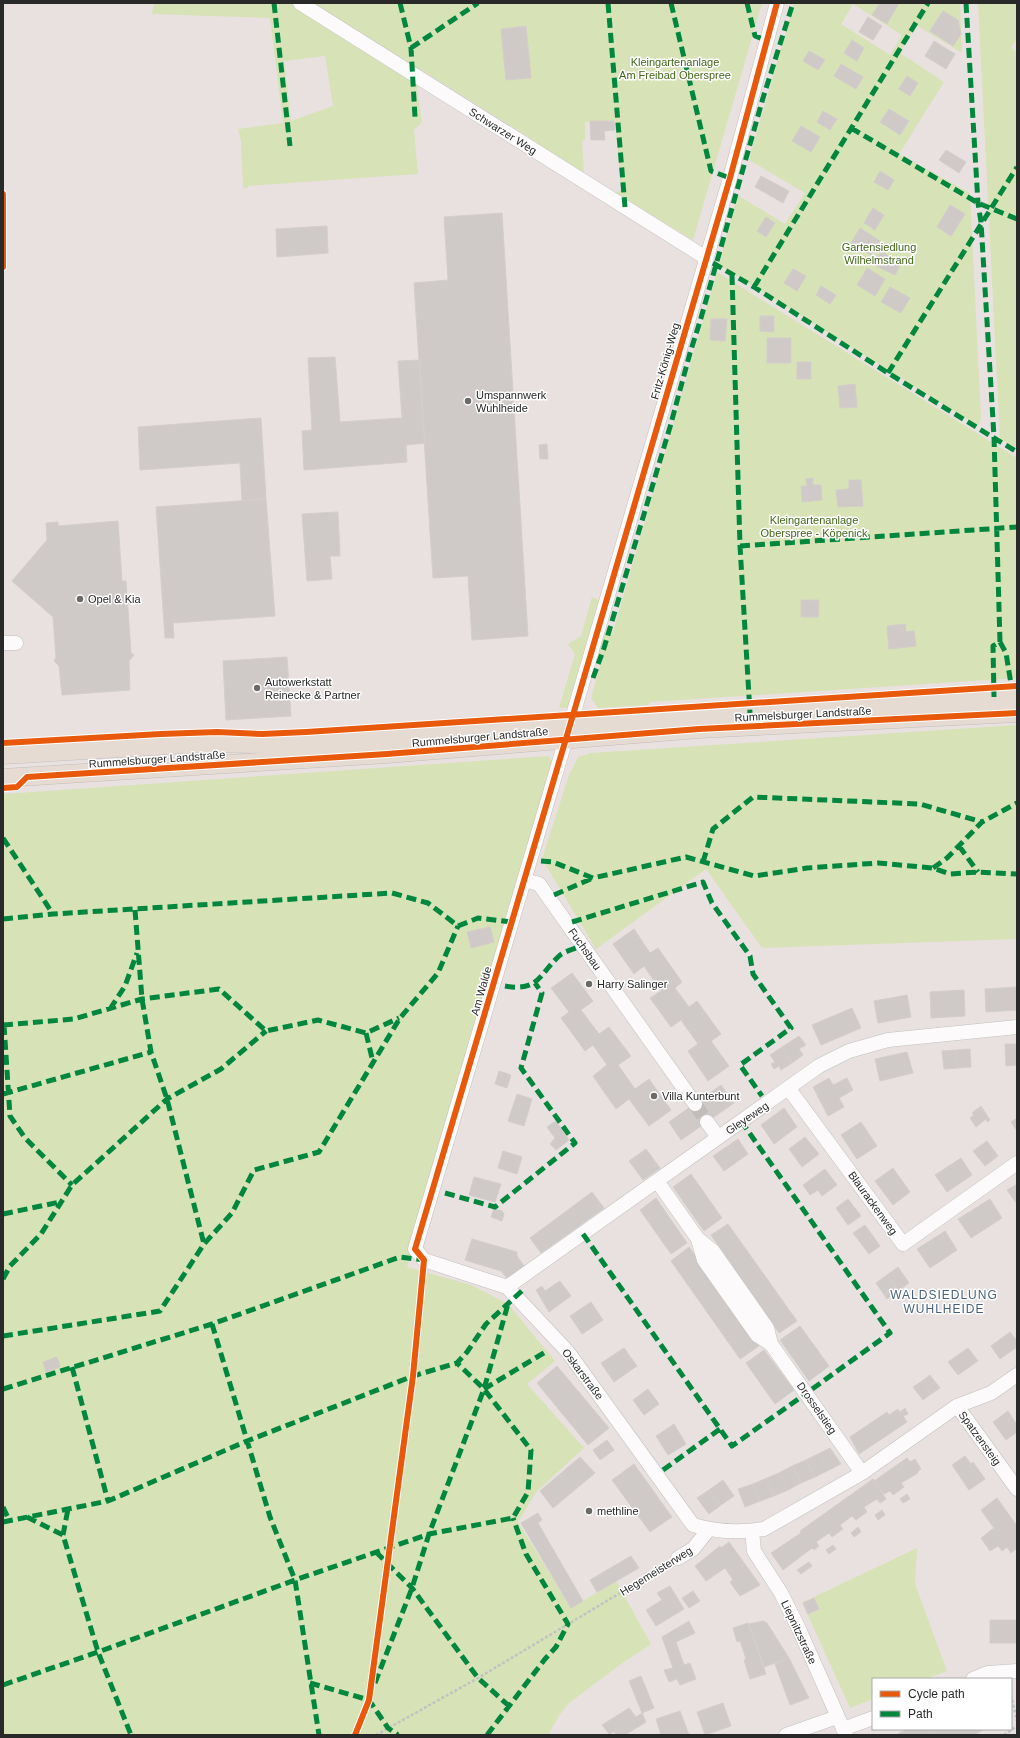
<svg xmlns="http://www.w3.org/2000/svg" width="1020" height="1738" font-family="Arial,sans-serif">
<rect width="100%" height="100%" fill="#e8e1df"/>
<path fill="#d8e2b7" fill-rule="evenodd" d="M154 3H762L693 240 615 193 621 190 615 121 585 122V140L582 141 584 174 522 133 420 69 417 90 422 122 414 130 418 174 248 186V188H243L241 141 238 129 283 123 270 18 152 14ZM325 56 333 106 291 121 284 61Z
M794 3H960L962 53 916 25 900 53 944 82 899 154 970 193 981 419 978 426 719 265 737 195 785 224 805 193 749 160ZM853 4 902 35 890 55 841 24Z
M978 3H1017V38L1011 48 1017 52V449L1000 439Z
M717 272 1017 458V678L650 702 648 705 598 708 591 698 601 663 597 658 604 632 612 635Z
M592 597 599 600 568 707 559 708 575 654 568 644 581 636Z
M1017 725V939L762 948 706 869 596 949 542 859 569 775 578 757 591 753Z
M549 756 552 762 407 1267 471 1285 508 1304 555 1361 527 1384 584 1448 537 1491 518 1522 571 1608 616 1581 651 1644 621 1664 569 1703 560 1714 548 1735H3V794Z
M917 1548 915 1584 947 1671 926 1679H873V1699L850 1708 802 1602 810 1599Z"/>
<path fill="#cfcac8" stroke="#d3cdcb" d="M880 3H899L887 24 872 15Z
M943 11 958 20 961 34 953 46 930 31Z
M868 17 882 26 873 40 859 32Z
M526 26 531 78 506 80 501 29Z
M852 40 864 48 857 61 844 53Z
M934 41 955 54 946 69 925 56Z
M809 51 825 60 818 70 803 61Z
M841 64 863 77 856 89 834 76Z
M907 76 918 83 910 96 899 89Z
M889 109 909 121 900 135 880 122Z
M823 111 837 119 830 130 817 122Z
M590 121H614L615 130 604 131 605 140H591Z
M801 126 820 137 811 152 792 141Z
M946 150 966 162 959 173 939 160Z
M880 171 894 180 888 190 874 182Z
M761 176 789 191 783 203 755 187Z
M950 205 965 214 951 236 937 227Z
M873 208 884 215 875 230 864 223Z
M502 213 528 636 472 640 468 576 433 578 414 283 448 280 444 217Z
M766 217 775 223 766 237 757 231Z
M327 226 328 253 277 257 276 229Z
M860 228 880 241 871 255 851 243Z
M881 252 902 262 895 275 874 265Z
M867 268 885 279 875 296 857 285Z
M793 269 806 276 797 291 784 283Z
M821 286 836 295 830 304 816 295Z
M890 287 910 298 901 313 881 302Z
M760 316H774V332L760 331Z
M711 319H727L725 341 710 340Z
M767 338H791V363H767Z
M335 357 340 422 402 418 398 361 420 360 425 443 406 445 407 462 304 470 302 431 312 430 308 358Z
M797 362H811V379H797Z
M855 384 857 407 840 408 838 386Z
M261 418 266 499 242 501 240 463 140 470 138 427Z
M547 444 548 459H540L539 445Z
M813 478V485H821L822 500 802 502 801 486H807L806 479Z
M849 480H861L863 506 838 507 836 490 849 489Z
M266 499 275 616 173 623 174 638H165L156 507Z
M338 512 340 556H330L332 579 307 581 302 514Z
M118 521 122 581H126L131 653 134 655 129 661 130 690 62 695 59 666 54 661 56 657 53 617 12 581 47 540 46 523 58 522V526Z
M801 600H819L818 617H801Z
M905 624 906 632 914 631 916 646 889 649 887 626Z
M287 657 291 716 226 720 223 661Z
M490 927 494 942 471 948 467 932Z
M634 929 650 953 658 948 682 982 675 988 689 1007 697 1001 721 1034 711 1041 729 1066 708 1081 688 1051 698 1044 681 1020 671 1027 650 998 661 991 644 966 634 974 613 944Z
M572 973 593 1001 581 1010 599 1034 609 1027 631 1056 618 1065 635 1089 649 1079 671 1110 649 1126 629 1099 616 1109 593 1076 607 1065 593 1045 585 1051 561 1018 569 1012 551 988Z
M1017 987V1010L986 1012 985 989Z
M964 990 965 1016 931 1018 930 992Z
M907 995 911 1017 878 1023 874 1001Z
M852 1008 861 1028 821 1045 812 1025Z
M799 1036 806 1045 799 1049 803 1055 792 1063 782 1047Z
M1005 1044H1017V1065L1006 1066Z
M782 1047 792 1063 781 1070 779 1066 774 1069 771 1064 775 1062 770 1055Z
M970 1049 971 1067 957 1068 956 1050Z
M956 1050 957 1068 944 1069 942 1051Z
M907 1052 913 1073 880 1081 875 1059Z
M499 1071 511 1075 507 1088 495 1084Z
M829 1078 833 1085 847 1078 853 1090 839 1098 844 1107 828 1116 813 1087Z
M721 1085 734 1103 681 1140 669 1122Z
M517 1094 532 1099 524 1126 508 1121Z
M981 1106 990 1120 987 1122 986 1119 976 1127 970 1118 974 1115 972 1113Z
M784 1108 797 1127 774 1144 761 1125Z
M1017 1118V1131L1011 1122Z
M556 1121 569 1140 556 1150 550 1144 555 1138 547 1127Z
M861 1122 877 1146 857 1159 841 1135Z
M805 1137 819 1154 802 1167 789 1149Z
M738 1139 748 1154 724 1171 713 1156Z
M987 1141 998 1156 985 1166 973 1151Z
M646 1149 660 1168 643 1180 629 1161Z
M503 1151 522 1157 517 1174 498 1168Z
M961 1158 972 1175 947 1192 935 1175Z
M893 1168 910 1192 893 1205 875 1181Z
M825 1169 837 1185 822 1196 818 1190 810 1195 803 1185Z
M691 1174 722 1218 704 1231 673 1187Z
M474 1177 501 1184 495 1202 469 1195Z
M1017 1184V1204L1007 1190Z
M592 1192 604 1208 541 1253 530 1238Z
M656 1198 687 1243 671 1254 640 1210Z
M848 1199 861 1216 848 1225 836 1208Z
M990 1199 1002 1218 971 1238 958 1219Z
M494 1209 502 1211 504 1214 502 1221 491 1217Z
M728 1224 797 1321 779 1333 711 1235Z
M865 1225 880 1246 869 1254 853 1233Z
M945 1231 957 1250 930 1268 917 1249Z
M472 1239 517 1252V1256L524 1266 507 1278 501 1271 465 1260Z
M689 1247 759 1346 740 1359 671 1261Z
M898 1267 909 1283 898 1291 887 1275Z
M887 1275 898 1291 887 1299 876 1283Z
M560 1281 571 1296 549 1312 536 1290 542 1286 545 1291Z
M591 1302 603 1320 582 1334 570 1316Z
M800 1326 829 1366 809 1381 780 1340Z
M1010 1332 1017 1341V1347L1000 1359 991 1346Z
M624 1348 637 1366 614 1382 601 1363Z
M968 1348 978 1361 958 1375 948 1362Z
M764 1350 794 1390 775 1404 746 1363Z
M57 1357 60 1367 46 1372 43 1362Z
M557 1366 609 1428 588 1445 537 1383Z
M930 1375 940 1388 931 1394 922 1381Z
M922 1381 931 1394 923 1400 913 1387Z
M648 1389 659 1404 644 1415 633 1400Z
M905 1408 908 1414 903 1416 907 1422 859 1454 850 1437 887 1412 889 1415 898 1409 900 1412Z
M1008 1411 1017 1425V1432L1006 1440 993 1422Z
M674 1424 686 1444 668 1455 656 1436Z
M607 1440 614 1450 600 1460 593 1450Z
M830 1448 841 1464 829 1470 818 1454Z
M818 1454 829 1470 815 1477 806 1460Z
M965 1456 971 1464 973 1462 985 1479 969 1490 952 1465Z
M580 1457 595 1473 553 1508 540 1491Z
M907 1458 910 1462 915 1459 921 1469 917 1472 918 1473 901 1483 904 1487 893 1495 890 1491 884 1494 874 1481Z
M806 1460 815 1477 801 1483 792 1466Z
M634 1464 672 1517 650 1532 612 1480Z
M792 1466 801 1483 788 1490 779 1473Z
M779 1473 788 1490 774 1496 767 1478Z
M767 1478 774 1496 760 1501 753 1484Z
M873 1479 886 1499 880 1503 877 1499 864 1507 867 1512 856 1520 852 1516 840 1525 843 1529 832 1537 829 1533 816 1542 819 1546 814 1550 812 1548 783 1570 771 1553 801 1533 800 1531Z
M723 1480 734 1496 721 1505 709 1490Z
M753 1484 760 1501 745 1507 738 1489Z
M709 1490 721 1505 709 1514 697 1498Z
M907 1494 910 1499 903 1503 900 1499Z
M997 1498 1017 1526V1548L1011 1553 1007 1547 1002 1551 998 1546 990 1551 981 1538 994 1528 981 1510Z
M882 1510 885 1515 878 1520 875 1515Z
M538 1513 542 1520 538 1523 583 1601 571 1608 521 1523Z
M858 1527 861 1532 854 1537 851 1533Z
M729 1542 760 1585 740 1596 730 1582 733 1580 725 1568 706 1581 695 1566 720 1546 721 1548Z
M833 1545 836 1549 829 1554 826 1550Z
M631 1556 639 1568 597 1592 590 1580Z
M809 1562 812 1566 801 1574 797 1570Z
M670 1586 684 1609 656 1626 646 1610 662 1600 657 1593Z
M693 1591 700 1601 689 1608 682 1598Z
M814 1598 819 1609 808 1614 803 1603Z
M990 1620H1017V1643H990Z
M689 1621 695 1633 676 1642 684 1665 690 1663 696 1679 680 1685 677 1679 669 1682 664 1670 673 1668 662 1637Z
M763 1621 767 1623 789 1658 764 1667 749 1624Z
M748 1623 766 1674 750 1679 744 1660 746 1659 740 1641 737 1642 733 1628Z
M789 1658 809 1698 790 1705 775 1664Z
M641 1676 654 1708 642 1713 629 1681Z
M723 1703 731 1726 705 1735 697 1712Z
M629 1708 636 1717 642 1713 646 1722 625 1735H617L614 1732 609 1734 602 1725Z
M680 1711 689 1735H661L656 1719Z
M908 1729H933L935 1735H899V1733Z
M933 1729H985L974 1735H935Z"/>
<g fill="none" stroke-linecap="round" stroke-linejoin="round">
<path stroke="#c2bcbb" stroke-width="14" stroke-dasharray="14 7" stroke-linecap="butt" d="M695 1104 707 1122"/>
<g stroke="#c1c0c1" stroke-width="15">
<path id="minor" d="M300 3 706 258
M777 3 730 178 573 715 415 1249 424 1260 507 1287 568 1352 693 1525C717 1532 740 1533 764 1529L862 1473 957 1406 991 1393 1017 1375
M3 643H16
M525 880 539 884 695 1104
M789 1089 903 1244 1017 1163
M707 1122 718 1137
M657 1181 698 1239 713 1251 767 1328 771 1344 862 1473
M698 1239 704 1260 757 1335 771 1344
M507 1287 819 1066 849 1051 888 1040 1017 1027
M957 1406 1017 1489
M752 1531 754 1551 781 1593 799 1629 846 1735
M678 1558 693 1549 709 1529
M973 1679 988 1673 1017 1671
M843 1729 873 1718
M786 1735 837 1717"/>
</g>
<g stroke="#c0bebd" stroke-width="19">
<path id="major" d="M3 755 204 743 262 744 383 738 1017 696
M3 778 387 754 699 729 1017 713"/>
</g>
<path stroke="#c3c2c2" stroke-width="2.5" stroke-dasharray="3 2" stroke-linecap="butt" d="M1011 1695 1017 1721
M355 1735 369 1700 413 1376 423 1274
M376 1735 478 1678 667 1565
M1004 1735 1017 1726"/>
<use href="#minor" stroke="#fcfafa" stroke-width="14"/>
<use href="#major" stroke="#e6dbd3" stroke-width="18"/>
<path stroke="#00873e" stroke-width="5" stroke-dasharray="10 5" stroke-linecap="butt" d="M274 3 290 146
M400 3 411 48 415 117
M608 3 625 207
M671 3 711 171 730 178
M747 3 755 36 766 40
M966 3 978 203 981 222 994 437 1000 642 993 646 994 697
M411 48 478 3
M851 128 978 203 1017 219
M713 263 754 287 888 373 1017 452
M732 275 740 546 750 713
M754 287 928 3
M888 373 1017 167
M740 546 1017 527
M1000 642 1006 653 1011 684
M593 678 604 648 670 427 690 353 701 318 763 98 793 3
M3 838 53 914
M959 846 978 872
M541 861 553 862 593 878 686 857 754 876 807 868 878 863 933 868 950 874 978 872 1017 874
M703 862 713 829 753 797 920 804 982 822
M933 868 947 858 982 822 1017 803
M554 895 593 878
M135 910 142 999 151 1052 167 1099 204 1244
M3 919 53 914 392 893 428 903 458 926 478 918 512 922
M572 922 703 882 712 903 750 956 753 974 791 1028 740 1065 762 1096
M505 986C538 992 539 975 559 956 563 952 571 950 576 948
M110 1009 125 986 137 953
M3 1025 74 1019 142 999 219 989 266 1031 318 1020 366 1033 399 1018
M4 1025 10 1116 25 1138 72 1185
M366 1033 373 1062
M3 1094 151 1052
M741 1121 890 1333 808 1392
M445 1193 495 1207 575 1143 521 1068 542 993 535 983
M3 1214 60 1202
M583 1234 732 1446 804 1395
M3 1279 10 1266 41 1234 72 1185 167 1099 221 1069 266 1031
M212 1324 270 1517 295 1580 319 1735
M3 1336 160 1311 204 1244 232 1213 254 1170 319 1152 400 1018 438 973 458 926
M72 1367 108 1501
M3 1389 212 1324 400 1257 424 1260
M484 1389 547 1351
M663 1470 720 1429
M3 1507 9 1520
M27 1517 63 1535 98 1652 131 1735
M3 1522 108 1501 247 1441 413 1376 457 1363 467 1352 486 1324 525 1288
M63 1535 68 1509
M376 1552 412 1588 478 1678 509 1706
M310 1683 369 1700 388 1728 398 1735
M375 1683 412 1588 429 1534 484 1389 508 1304
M3 1685 98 1652 295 1580 429 1534 513 1518 528 1492 531 1450 484 1389 457 1363
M487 1735 545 1659 556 1647 568 1624 526 1554 513 1518"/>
<g stroke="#fff" stroke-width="8">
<path id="cycleway" d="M3 194V267
M3 743 161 734 217 732 262 734 306 732 1017 686
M3 788 17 787 27 777 387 754 699 729 1017 713
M355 1735 369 1700 413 1376 424 1260 415 1249 573 715 730 178 777 3"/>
</g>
<use href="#cycleway" stroke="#e8590c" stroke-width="6"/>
</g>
<g fill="#6c6969" stroke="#fff" stroke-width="1.5">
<circle cx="468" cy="401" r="4"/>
<circle cx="80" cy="599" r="4"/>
<circle cx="257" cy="688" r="4"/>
<circle cx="589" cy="984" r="4"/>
<circle cx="654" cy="1096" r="4"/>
<circle cx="589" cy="1511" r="4"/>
</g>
<g text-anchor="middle" stroke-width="3" stroke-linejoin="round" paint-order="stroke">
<g font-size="11" fill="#436719" stroke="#fff">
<text x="675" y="66">Kleingartenanlage<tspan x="675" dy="13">Am Freibad Oberspree</tspan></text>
<text x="879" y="251">Gartensiedlung<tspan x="879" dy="13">Wilhelmstrand</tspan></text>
<text x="814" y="524">Kleingartenanlage<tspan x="814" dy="13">Oberspree - Köpenick</tspan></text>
</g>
<g font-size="11" fill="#292929" stroke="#fff">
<text transform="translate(503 131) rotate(32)" y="4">Schwarzer Weg</text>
<text transform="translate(665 361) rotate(-74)" y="4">Fritz-König-Weg</text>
<text transform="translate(803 714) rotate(-3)" y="4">Rummelsburger Landstraße</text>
<text transform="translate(480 737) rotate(-5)" y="4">Rummelsburger Landstraße</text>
<text transform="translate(157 759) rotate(-4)" y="4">Rummelsburger Landstraße</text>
<text transform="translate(585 949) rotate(55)" y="4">Fuchsbau</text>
<text transform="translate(481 991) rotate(-74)" y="4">Am Walde</text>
<text transform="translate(747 1118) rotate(-34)" y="4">Gleyeweg</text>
<text transform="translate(873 1203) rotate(54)" y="4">Blaurackenweg</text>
<text transform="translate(583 1374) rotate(53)" y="4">Oskarstraße</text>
<text transform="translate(817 1408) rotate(55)" y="4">Drosselstieg</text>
<text transform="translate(980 1438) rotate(54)" y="4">Spatzensteig</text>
<text transform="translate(656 1571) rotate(-32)" y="4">Hegemeisterweg</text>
<text transform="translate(799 1632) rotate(65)" y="4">Liepnitzstraße</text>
</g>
<g font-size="11" fill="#292929" stroke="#fff" text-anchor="start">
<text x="476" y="399">Umspannwerk<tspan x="476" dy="13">Wuhlheide</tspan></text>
<text x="88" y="603">Opel &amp; Kia</text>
<text x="265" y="686">Autowerkstatt<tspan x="265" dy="13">Reinecke &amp; Partner</tspan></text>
<text x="597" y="988">Harry Salinger</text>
<text x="662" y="1100">Villa Kunterbunt</text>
<text x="597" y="1515">methline</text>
</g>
<g font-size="12" letter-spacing="1" fill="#49627a" stroke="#fff">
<text x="944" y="1299">WALDSIEDLUNG<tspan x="944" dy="14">WUHLHEIDE</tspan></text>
</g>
</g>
<rect width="1020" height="1738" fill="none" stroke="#292929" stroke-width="8"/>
<rect x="872" y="1678" width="140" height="52" fill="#ffffff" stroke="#a9a9a9"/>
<rect x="880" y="1691" width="20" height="6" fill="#e8590c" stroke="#a9a9a9"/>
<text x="908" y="1698" font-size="12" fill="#292929">Cycle path</text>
<rect x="880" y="1711" width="20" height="6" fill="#00873e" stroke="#a9a9a9"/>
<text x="908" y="1718" font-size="12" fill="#292929">Path</text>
</svg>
